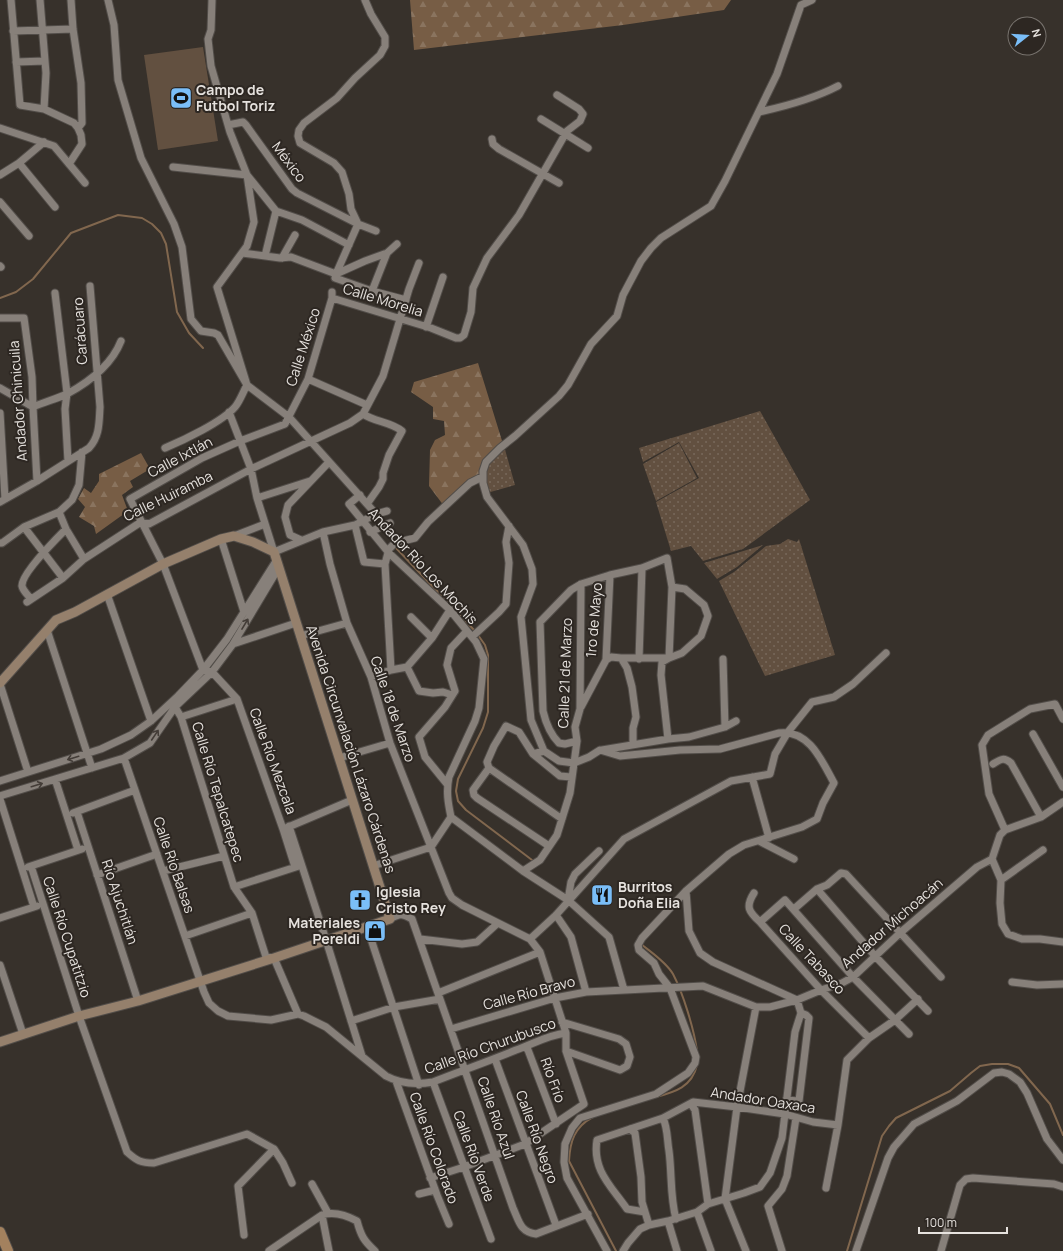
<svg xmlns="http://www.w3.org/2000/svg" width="1063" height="1251" font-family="Manrope,sans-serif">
<defs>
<pattern id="grass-dots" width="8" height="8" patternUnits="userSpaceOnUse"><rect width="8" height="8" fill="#625040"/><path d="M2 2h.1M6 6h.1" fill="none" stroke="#78695b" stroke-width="1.8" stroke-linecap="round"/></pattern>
<pattern id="forest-firs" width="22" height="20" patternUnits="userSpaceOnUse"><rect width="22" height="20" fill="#775d45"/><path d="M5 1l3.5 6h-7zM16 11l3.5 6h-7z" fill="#8a745f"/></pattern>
</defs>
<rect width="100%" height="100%" fill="#37312b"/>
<path fill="url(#grass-dots)" d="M760 411 810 500 743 549 703 561 691 546 671 551 656 502 699 478 679 442 643 462 639 448Z
M679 443 697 478 656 501 643 464Z
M504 446 515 485 487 493 484 483 487 463Z
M788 539 797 542 799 539 835 655 765 676 719 581 734 572 766 546 780 544Z
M763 545 737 567 717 579 704 563Z"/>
<path fill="url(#forest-firs)" d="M410 0H731L724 10 623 25 414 50Z
M478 363 503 444 488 458 482 477 444 506 429 486 430 450 435 440 445 435 444 421 433 419V407L411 392 414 382Z
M141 453 150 469 130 481 133 487 122 495 128 511 96 534 94 526 79 517 85 507 78 499 84 488 91 493 99 481V474Z"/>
<path fill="#625040" d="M203 47 218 141 158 150 144 55Z"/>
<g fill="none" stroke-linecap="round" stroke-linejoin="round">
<path stroke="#81674e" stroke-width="2" d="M0 298 16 292 33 279 71 233 118 215 142 218 152 224 161 233 166 244 177 312 189 333 203 348
M396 548 475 631
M478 635 485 645 488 655V712L483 728 458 779 456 791 458 801 466 810 532 860
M641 944C652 953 666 962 673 974 683 993 694 1029 697 1051
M656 1097C675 1092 692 1087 697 1065
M593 1117C574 1127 570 1142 569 1161L616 1251
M847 1251 882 1136 889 1126 896 1118 950 1091 971 1073 980 1066 992 1064H1008L1019 1068 1050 1104 1063 1135"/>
<g stroke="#524d49" stroke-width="9">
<path id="street" d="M11 0 20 105 44 109 74 123 78 128 81 135 82 144 69 164
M40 0 46 73 44 109
M71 0 73 29 81 83 82 123 78 128
M108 0 114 25 118 80 141 158 174 224 182 247 191 319 201 331 214 333 218 335 247 385 289 417 376 514
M13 31 73 29
M16 62 45 61
M759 112C787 106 813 99 838 86
M541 119 588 148
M228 125 243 122 246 125 292 189 297 193 358 224 376 231
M0 128 54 146 85 183
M492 139 493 144 499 149 559 183
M19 163 55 207
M173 167 247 175 276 211
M0 175 19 163 44 142
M0 202 29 236
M276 211 302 220 349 245
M358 224 351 209 349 194 342 172 334 163 300 143 298 136 299 130 304 123 337 98 355 78 380 55 385 46V37L371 14 365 0
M242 253 280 258 291 257 336 274 335 278 372 291 406 300
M265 256 276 211
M282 258 295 235
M0 266 1 267
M336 274 365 261 387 253 397 244
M336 274 358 224
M372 291 387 253
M332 292V298L431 328 456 338H460L464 335 471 312 473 288 487 258 519 215 567 131 580 121 583 114 579 109 557 95
M55 293 67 393 65 409 68 461
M0 318H24L32 377 33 407 37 481
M426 327 443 277
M308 379 367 405
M0 388 33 407C44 402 56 399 67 394 89 382 112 364 121 341
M229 412 251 469 257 498 274 552 323 532 355 525 376 514 387 511
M0 413 5 499
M363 414C375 422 391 422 402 431L389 455 383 473V479L379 487 367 504
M165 448C184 440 222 422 235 407 240 401 243 392 247 385L217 287 247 246 254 222 247 175 230 132 211 66 208 39 211 30 212 0
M360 495 349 504 353 509 389 553 450 610 476 642 484 659 479 708 475 721 449 777C446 791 448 803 451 817L523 871 568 900 609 937 624 990
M257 498 310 481
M0 502 37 481 89 448C100 436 99 422 100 407L90 286
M59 512 66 529 84 559
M355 525 364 562 385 564
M24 527 63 578
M323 532 330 564 347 623 371 677 390 743 449 893 452 898 462 905 530 939 540 952 566 1033V1051L584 1104 525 1144 464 1167 430 1178
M370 532 390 523
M234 536 265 524
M221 539 244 612
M301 540 290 535 285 517 288 505 329 462
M0 543H2L24 527 59 512 72 500 79 485 82 452
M107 594 151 721
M31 599C28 595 23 591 22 586 21 574 57 538 66 529
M27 602 63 578 84 559 141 522 149 524 251 469 350 423 363 414 383 376 409 289 419 263
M411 617 432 638
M47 630 92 768
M300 636 347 623
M472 637 499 612 506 604 509 563 506 542 509 526
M233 644 296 623
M621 658H669L682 653 701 636 708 616 704 605 685 589 672 587
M639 659 642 568
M723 659 725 727
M606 660 611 657 621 658 627 668 632 687 636 717 633 728V744
M407 667 432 638 450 610
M407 667 419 691 433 693 443 692 452 695
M391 670 407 667
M371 677 391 670 385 564 389 549 395 543 415 538 428 522 470 483 482 477
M0 684 28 772
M175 707 181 717 234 887 252 913 266 957 274 958 298 1014
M581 707 606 660 610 575
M181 717 237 699
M1033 734 1063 787
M577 741 565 744 559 743C550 734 546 724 543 711L540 622 571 590 581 584 610 575 642 568 667 558 672 587 669 658 662 662 661 675 668 739
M602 750 668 739 689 737 725 727 736 721
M544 751 533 754 560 776 571 777
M533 754 519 732 506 726 494 746 487 762 489 768 473 790 474 795 477 798 549 846
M124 758 204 992 209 1003 218 1011 228 1016 271 1020 298 1014 304 1016 326 1027 386 1076C401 1084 416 1085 433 1082 461 1071 489 1061 516 1050 533 1044 548 1035 566 1033
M339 758 390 743
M993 764C1001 759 1004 757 1011 763L1041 817
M489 768 562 819
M752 777 769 838
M55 779 78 850
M0 781 101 749 131 735 151 721 178 696 203 670 227 639 276 561
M447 784 425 757 419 737 445 707 455 691 447 665 451 648 467 631
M0 796 124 758 150 743 175 707 212 672 233 644 278 569
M0 799 34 907
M77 812 138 1001
M73 813 135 790
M289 826 326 940 362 1056
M286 828 352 800
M1005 830 989 794 982 745 988 735 1030 709 1055 704 1063 719
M759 841 794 859
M992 859 1001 880 1000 903 1002 924 1008 934 1022 939H1040L1063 942
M31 866 79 1016 127 1152C137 1161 141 1163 154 1163L247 1134 274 1149 283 1163 292 1183
M373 866 431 847 451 817
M28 867 82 849
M295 867 283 829 237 699 212 672 203 670 163 564 130 499 202 458 240 441 285 424 308 379 332 298
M163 871 224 856
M523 871 540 860 557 835 570 793 577 741 575 727 580 709 581 584
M97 875 157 854
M1001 880 1043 850
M234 887 299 866
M817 889 875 956 928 1011
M754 893C745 907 749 912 760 922L821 990 869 1038
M568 900 571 882 575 874 599 851
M794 909 817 889 827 885 841 873 846 874 941 977
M556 915 571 937 586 992
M0 918 37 906
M390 919C401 913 402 914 412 919L513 1208C519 1221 520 1232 536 1234L588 1214
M760 922 785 900 853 977 909 1034
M367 927 419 1085
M185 936 252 913
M420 939 462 944 477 942 498 923
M530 939 556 915 624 839 731 781 770 774 775 754 788 732 812 702 834 697 853 684 886 653
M0 965 23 1034
M1012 982 1037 985 1063 984
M438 993 540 952
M351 1021 394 1007 440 999
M562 1022 619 1039 626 1044 630 1057 627 1066 620 1070 566 1051
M451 1029 555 998 586 992 703 986 756 1007H770L797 1000 821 990 842 983 853 977 900 933 977 867 992 859 1000 835 1005 830 1041 817 1063 802
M525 1047 528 1050 556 1124
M495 1059 556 1225
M396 1081 437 1195 449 1224
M433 1082 491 1239
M786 1100 799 1101 809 1018 806 1015 801 1013
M691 1104 695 1110 708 1204
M663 1118C668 1129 667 1140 669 1151 672 1174 670 1197 676 1219
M630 1129 635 1133 641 1177 642 1202 649 1225
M312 1184 328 1213
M826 1188 838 1125 847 1060 869 1038 895 1020 918 999
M419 1194 435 1190
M645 1212 627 1209C611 1186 592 1170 597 1140L663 1118 693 1102 737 1107 785 1114 813 1122 838 1125
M697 1212 711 1251
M322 1215 329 1251
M668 1221 677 1251
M244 1235 238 1186 274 1149
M269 1251 322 1215C334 1211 346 1215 357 1221 361 1236 364 1241 375 1251
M607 1251 567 1178 564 1162 565 1144 572 1128 580 1118 656 1094 688 1073 695 1063 696 1057 670 988 659 974 654 963 639 950 638 945 642 938 686 891 729 854 744 845 802 827 817 819 823 803 834 783C822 761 809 729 779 733L720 749 680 750 620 756 600 750 589 757 574 763 559 761 544 751 531 720 521 617 533 584 532 569 523 545 487 497 483 483V471L486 462 500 448 515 436 559 396 568 385 591 344 617 316 623 295 641 261 651 248 661 238 711 206 725 181 777 74 801 5 812 0
M623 1251 628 1243 640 1229 649 1225 668 1221 697 1212 708 1204 744 1193 760 1187 770 1173 782 1138 795 1032 801 1013 797 1000 713 962 700 953 689 931 686 891
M746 1251 725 1199 737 1107 756 1007
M782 1251 768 1206 782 1189 787 1176 796 1118
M856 1251 888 1158 894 1147 914 1124 957 1101 994 1073 1002 1072 1009 1074 1020 1082 1027 1093 1047 1139 1063 1160
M941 1251 960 1185 966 1179 973 1178 1054 1184 1063 1187"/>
</g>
<g stroke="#524d49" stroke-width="11">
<path id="secondary" d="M0 683 56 620 75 612 163 564 221 539 234 536 253 542 274 552 390 919 274 958 138 1001 79 1016 0 1042"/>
</g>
<g stroke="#524d49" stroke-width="12">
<path id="primary" d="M0 1232 8 1251"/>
</g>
<use href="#street" stroke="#87807a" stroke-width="7"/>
<use href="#secondary" stroke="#95806c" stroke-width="9"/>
<use href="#primary" stroke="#a3815e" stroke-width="10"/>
</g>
<defs><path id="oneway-shaft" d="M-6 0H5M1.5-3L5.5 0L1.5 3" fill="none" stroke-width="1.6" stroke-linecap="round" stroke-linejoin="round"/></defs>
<g stroke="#443d38">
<use href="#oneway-shaft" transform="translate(245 624) rotate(-59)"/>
<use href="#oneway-shaft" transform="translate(155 735) rotate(-56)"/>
<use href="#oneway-shaft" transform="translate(73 758) rotate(163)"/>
<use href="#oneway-shaft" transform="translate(37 785) rotate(-17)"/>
</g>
<defs>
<g id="stadium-square" transform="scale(1.15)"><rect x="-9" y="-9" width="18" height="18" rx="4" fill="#7abef8" stroke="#2d2722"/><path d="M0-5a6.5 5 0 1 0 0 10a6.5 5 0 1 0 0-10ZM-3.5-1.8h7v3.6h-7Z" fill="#111"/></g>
<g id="restaurant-square" transform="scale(1.15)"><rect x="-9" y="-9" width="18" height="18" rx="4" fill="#7abef8" stroke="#2d2722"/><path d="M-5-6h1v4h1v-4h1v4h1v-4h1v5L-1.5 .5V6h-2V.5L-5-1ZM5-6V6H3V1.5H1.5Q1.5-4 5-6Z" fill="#111"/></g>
<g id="church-square" transform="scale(1.15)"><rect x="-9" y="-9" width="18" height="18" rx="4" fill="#7abef8" stroke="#2d2722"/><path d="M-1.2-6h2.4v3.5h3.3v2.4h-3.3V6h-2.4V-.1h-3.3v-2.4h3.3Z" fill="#111"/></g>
<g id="shop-square" transform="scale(1.15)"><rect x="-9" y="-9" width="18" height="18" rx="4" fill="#7abef8" stroke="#2d2722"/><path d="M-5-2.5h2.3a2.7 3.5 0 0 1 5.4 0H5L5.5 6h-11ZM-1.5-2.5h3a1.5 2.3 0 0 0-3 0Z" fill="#111"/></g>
</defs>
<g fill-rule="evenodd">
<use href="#stadium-square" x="181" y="98"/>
<use href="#restaurant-square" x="602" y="895"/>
<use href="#church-square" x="360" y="900"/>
<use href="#shop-square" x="375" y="931"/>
</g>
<g text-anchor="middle" stroke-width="4" stroke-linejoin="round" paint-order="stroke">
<g font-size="14" font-weight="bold" fill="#e6e2de" stroke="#2d2722" text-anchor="start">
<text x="196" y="95">Campo de<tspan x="196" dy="16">Futbol Toriz</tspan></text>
<text x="618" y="892">Burritos<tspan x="618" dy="16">Doña Elia</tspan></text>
<text x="376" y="897">Iglesia<tspan x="376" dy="16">Cristo Rey</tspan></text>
<text x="360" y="928" text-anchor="end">Materiales<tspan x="360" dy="16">Pereldi</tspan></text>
</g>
<g font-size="14" fill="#e6e2de" stroke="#2d2722">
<text transform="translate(289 162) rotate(53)" y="5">México</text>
<text transform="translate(383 300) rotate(17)" y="5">Calle Morelia</text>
<text transform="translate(80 331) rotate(-94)" y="5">Carácuaro</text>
<text transform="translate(303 347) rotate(-72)" y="5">Calle México</text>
<text transform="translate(18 401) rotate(-94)" y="5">Andador Chinicuila</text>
<text transform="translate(180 457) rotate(-28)" y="5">Calle Ixtlán</text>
<text transform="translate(168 496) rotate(-26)" y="5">Calle Huiramba</text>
<text transform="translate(423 566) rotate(47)" y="5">Andador Río Los Mochis</text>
<text transform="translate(594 620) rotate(-85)" y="5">1ro de Mayo</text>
<text transform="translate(565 673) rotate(-88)" y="5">Calle 21 de Marzo</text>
<text transform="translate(393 709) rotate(71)" y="5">Calle 18 de Marzo</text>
<text transform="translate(351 749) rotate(72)" y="5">Avenida Circunvalación Lázaro Cárdenas</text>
<text transform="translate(273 761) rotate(70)" y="5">Calle Río Mezcala</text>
<text transform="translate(218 792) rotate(73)" y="5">Calle Río Tepalcatepec</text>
<text transform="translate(174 865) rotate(71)" y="5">Calle Río Balsas</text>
<text transform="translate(120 902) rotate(72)" y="5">Río Ajuchitlán</text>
<text transform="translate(892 923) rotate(-41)" y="5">Andador Michoacán</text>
<text transform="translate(67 937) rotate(72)" y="5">Calle Río Cupatitzio</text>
<text transform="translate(812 959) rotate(47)" y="5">Calle Tabasco</text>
<text transform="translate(529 993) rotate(-15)" y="5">Calle Río Bravo</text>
<text transform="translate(490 1046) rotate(-20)" y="5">Calle Río Churubusco</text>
<text transform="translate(553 1080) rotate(70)" y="5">Río Frío</text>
<text transform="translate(763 1100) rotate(9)" y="5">Andador Oaxaca</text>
<text transform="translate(496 1118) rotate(71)" y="5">Calle Río Azul</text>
<text transform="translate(537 1137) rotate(70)" y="5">Calle Río Negro</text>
<text transform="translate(434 1148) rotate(70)" y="5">Calle Río Colorado</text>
<text transform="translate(474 1156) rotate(70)" y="5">Calle Río Verde</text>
</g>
</g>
<g transform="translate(1027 36) rotate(73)"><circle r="19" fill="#2d2722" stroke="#77726d"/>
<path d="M0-3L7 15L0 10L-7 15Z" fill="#7abef8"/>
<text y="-6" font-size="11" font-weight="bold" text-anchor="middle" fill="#e6e2de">N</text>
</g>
<path d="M919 1227v6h88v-6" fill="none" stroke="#e6e2de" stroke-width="2"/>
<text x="925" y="1227" font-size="12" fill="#e6e2de" stroke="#2d2722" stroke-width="3" paint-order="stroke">100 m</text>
</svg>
